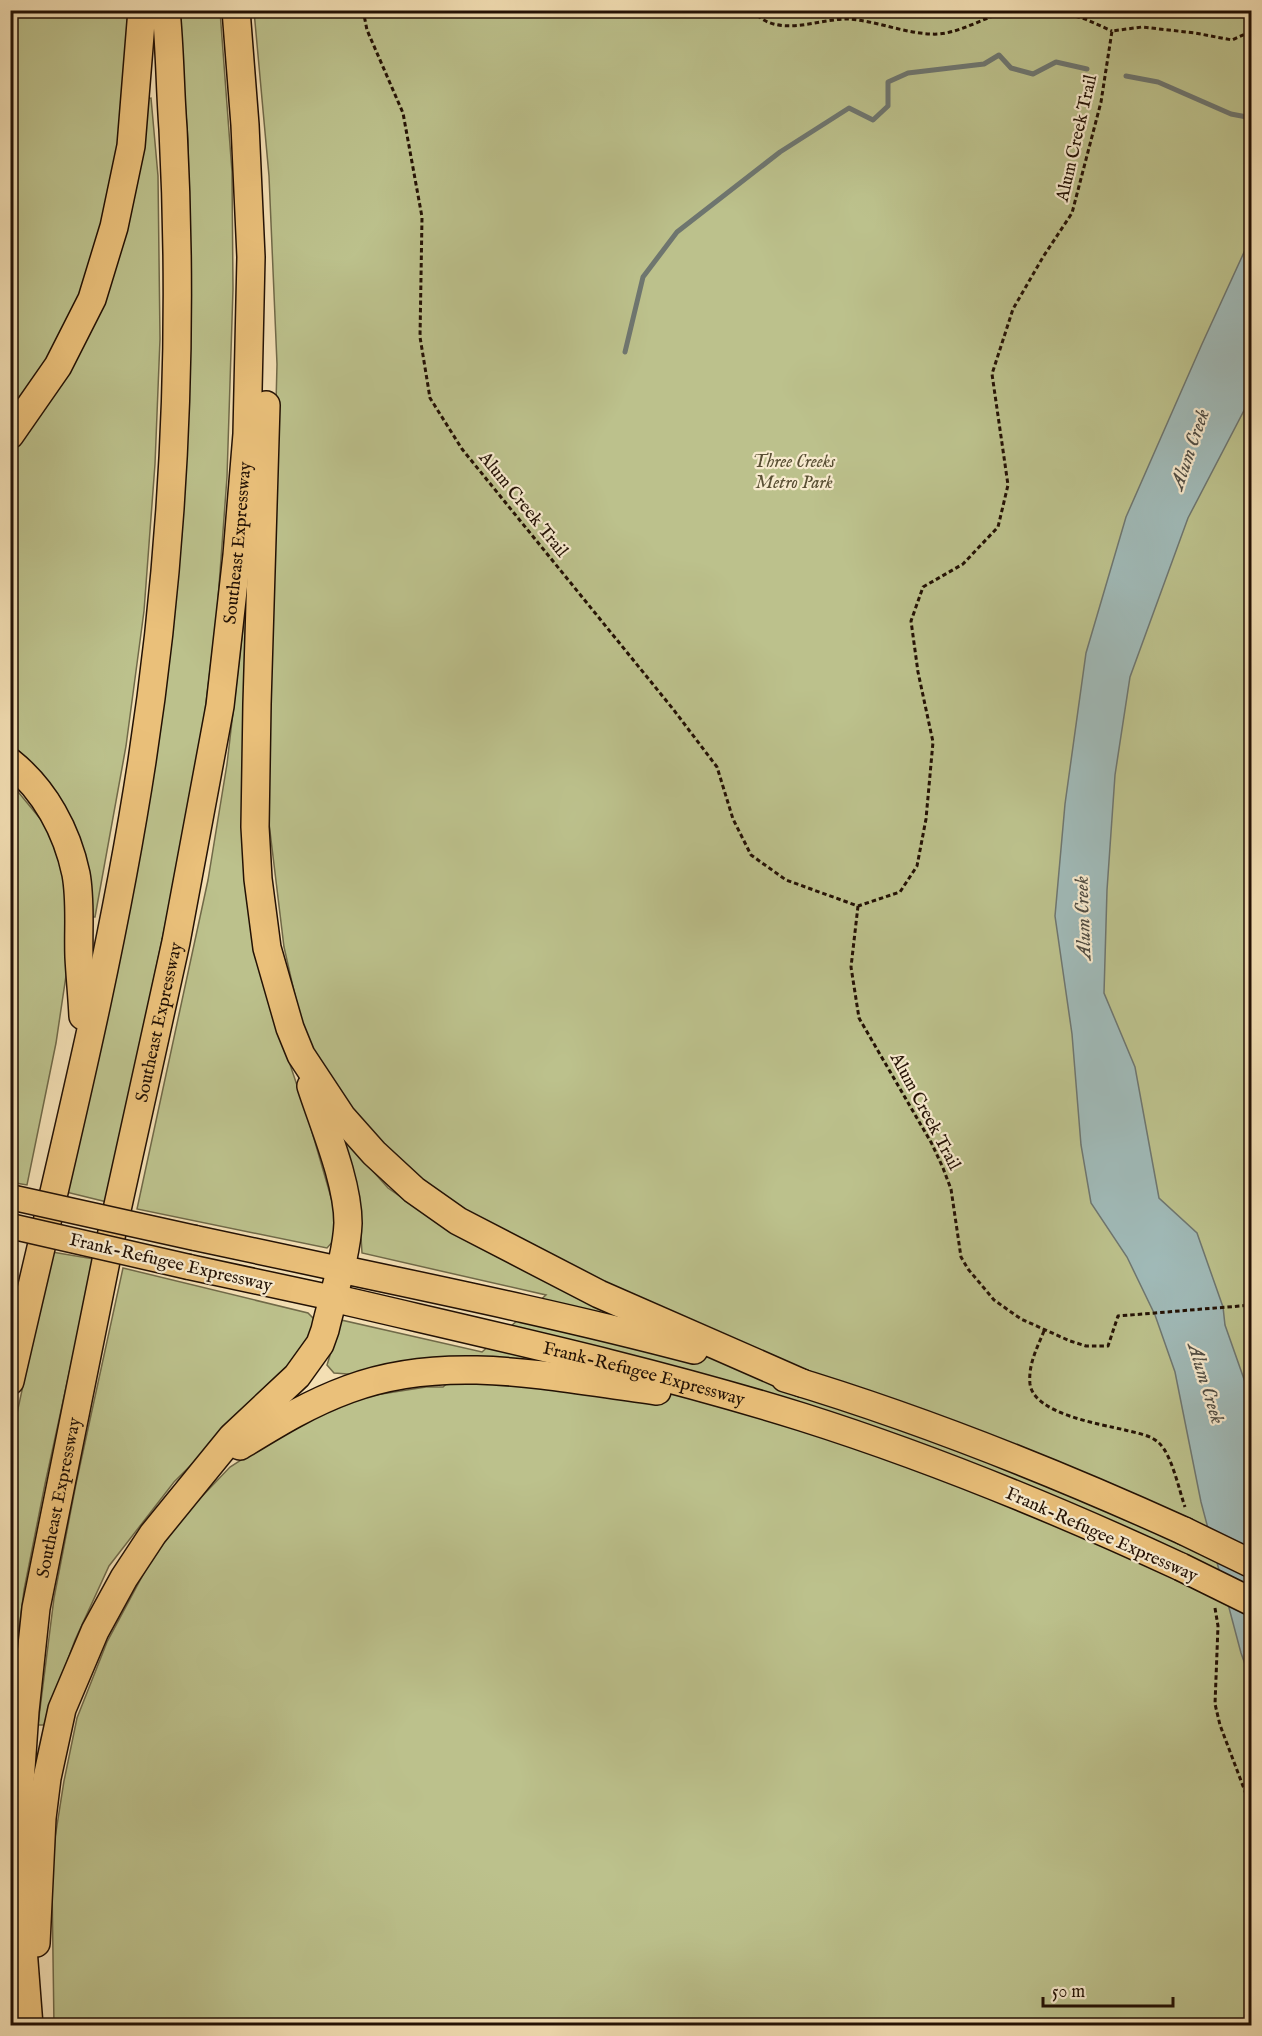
<svg xmlns="http://www.w3.org/2000/svg" width="1262" height="2036" font-family="'IM FELL English',serif">
<rect width="100%" height="100%" fill="#f3dfb4"/>
<filter id="stains"><feTurbulence type="fractalNoise" baseFrequency=".00333" numOctaves="4"/><feColorMatrix values="0 0 0 0 .2 0 0 0 0 .09 0 0 0 0 .02 0 0 0 .5 -.17"/></filter>
<radialGradient id="worn" r=".72"><stop offset=".6" stop-color="#630" stop-opacity="0"/><stop offset="1" stop-color="#630" stop-opacity=".3"/></radialGradient>
<path fill="#bcc18c" stroke="#706948" stroke-width="1.5" d="M11 11H128V14C121 115 117 223 73 316 56 352 33 384 11 416Z
M178 11H220L232 172 233 289 227 477 217 613 198 768 107 1202 66 1192 157 750 182 533 191 299 188 140Z
M254 11H1251V2025L54 2026 52 1885 55 1838 64 1781 77 1718 107 1642 151 1560 188 1511 230 1467 283 1433 356 1398 426 1387H443L470 1363 361 1375 334 1373 327 1365 341 1320 482 1352 546 1295 362 1253 359 1204 339 1142 344 1139 388 1188 447 1229 523 1244 440 1196 388 1155 332 1084 303 1031 284 947 269 823 270 643 277 364 269 176Z
M151 98 158 176 160 339 155 464 144 611 126 746 95 917H88L11 751 10 449 28 427 69 370 145 99Z
M245 610H250L268 999 308 1118 339 1225 336 1238 327 1248 137 1209 208 880 227 764Z
M10 782 47 827 66 882 67 969 56 1043 27 1185 10 1182Z
M52 1252 94 1259 45 1484 24 1590 11 1692V1441Z
M123 1268 308 1313 315 1320 311 1335 301 1356 174 1482 109 1566 75 1640 44 1725H38L54 1598 76 1484Z"/>
<path fill="#a0bab8" stroke="#6e7670" stroke-width="1.5" d="M1251 237V397L1188 518 1130 677 1115 775 1107 890 1104 993 1135 1067 1159 1198 1197 1233 1223 1307 1225 1325 1251 1399V1681L1241 1653 1201 1502 1175 1372 1155 1315 1127 1257 1091 1203 1081 1145 1072 1034 1055 916 1065 804 1086 653 1126 517 1202 344Z"/>
<g fill="none" stroke-linecap="round" stroke-linejoin="round">
<path stroke="#6e7670" stroke-width="5" d="M1126 76 1158 82 1231 114 1252 118
M625 352 643 277 677 232 780 152 849 108 873 120 888 106V82L908 73 984 64 999 55 1011 68 1033 74 1056 62 1087 69"/>
<g stroke="#231104" stroke-width="27">
<path id="primary" d="M195 1238 340 1269
M189 1267 333 1298"/>
</g>
<g stroke="#231104" stroke-width="30">
<g id="highway">
<path d="M266 405 257 704 255 827 258 879 267 948 290 1028 301 1055 342 1117 374 1153 414 1190 458 1221 599 1294 802 1383"/>
<path d="M10 435 58 366 92 299 114 227 131 146 142 10"/>
<path d="M10 762C45 790 67 831 76 874 81 901 78 929 79 957 80 976 82 996 83 1016"/>
<path d="M340 1269C458 1294 577 1319 694 1350"/>
<path id="s1" d="M333 1298C490 1335 648 1369 802 1417 932 1458 1058 1510 1181 1567"/>
<path d="M785 1378C922 1419 1054 1472 1184 1531"/>
<path d="M10 1381C57 1175 110 970 142 761 174 552 184 340 173 129 170 89 170 50 166 10"/>
<path d="M240 1446C276 1424 308 1404 349 1389 448 1352 556 1378 657 1391"/>
<path d="M36 1943 42 1818 47 1778 62 1709 95 1631 124 1578 153 1534 232 1437 297 1376 320 1344 325 1330C332 1299 347 1254 348 1223 348 1182 324 1126 311 1086"/>
<path id="s2" d="M29 2026 18 1884V1812L25 1711 36 1608 109 1246 176 942 220 706 237 555 247 434 251 257 245 125 236 10"/>
</g>
</g>
<path stroke="#231104" stroke-width="3" stroke-dasharray="4.5 3" stroke-linecap="butt" d="M363 10 367 30 403 113 422 217 420 337 430 398 462 449 673 709 717 767 733 819 751 855 786 880 858 906 900 892 917 866 926 819 933 742 918 672 911 621 923 587 963 564 998 527 1008 485 992 374 1013 309 1043 257 1072 213 1101 102 1112 31 1142 27 1195 33 1232 40 1252 31
M752 10C777 40 818 18 849 19 876 21 904 33 931 34 956 36 986 16 1011 10
M1054 10 1085 19 1112 31
M858 906 851 967 859 1018 932 1144 943 1168 951 1189 961 1257 968 1269 994 1300 1021 1319 1070 1341 1086 1346H1108L1118 1316 1252 1305
M1044 1331C1037 1348 1028 1365 1030 1384 1034 1414 1100 1424 1125 1430 1136 1433 1151 1435 1159 1443 1172 1455 1179 1490 1185 1507
M1215 1608 1218 1626 1215 1704 1220 1725 1252 1810"/>
<use href="#primary" stroke="#eac07a" stroke-width="24"/>
<use href="#highway" stroke="#eac07a" stroke-width="27"/>
<g stroke="#231104" stroke-width="27" stroke-linecap="butt">
<path id="primary-bridge" d="M10 1197 195 1238
M10 1226 189 1267"/>
</g>
<g stroke="#231104" stroke-width="30" stroke-linecap="butt">
<path id="highway-bridge" d="M1184 1531 1252 1564
M1181 1567 1252 1602"/>
</g>
<use href="#primary-bridge" stroke="#eac07a" stroke-width="24"/>
<use href="#highway-bridge" stroke="#eac07a" stroke-width="27"/>
</g>
<g text-anchor="middle" stroke-width="4.5" stroke-linejoin="round" paint-order="stroke">
<g font-size="18" fill="#231104" stroke="#f7eace">
<text transform="translate(1076 138) rotate(-77)" y="6">Alum Creek Trail</text>
<text transform="translate(524 504) rotate(51)" y="6">Alum Creek Trail</text>
<text dy="6" stroke="none"><textPath href="#s2" startOffset="1504">Southeast Expressway</textPath></text>
<text dy="6" stroke="none"><textPath href="#s2" startOffset="1018">Southeast Expressway</textPath></text>
<text transform="translate(926 1111) rotate(62)" y="6">Alum Creek Trail</text>
<text transform="translate(171 1262) rotate(13)" y="6">Frank-Refugee Expressway</text>
<text dy="6" stroke="none"><textPath href="#s1" startOffset="320">Frank-Refugee Expressway</textPath></text>
<text dy="6" stroke="none"><textPath href="#s2" startOffset="532">Southeast Expressway</textPath></text>
<text transform="translate(1102 1534) rotate(24)" y="6">Frank-Refugee Expressway</text>
</g>
<g font-size="18" font-style="italic" fill="#594f34" stroke="#f7eace">
<text x="794" y="467">Three Creeks<tspan x="794" dy="21">Metro Park</tspan></text>
</g>
<g font-size="20" font-style="italic" fill="#4f4c43" stroke="#f7eace">
<text transform="translate(1189 449) rotate(-71)" y="7">Alum Creek</text>
<text transform="translate(1082 918) rotate(-92)" y="7">Alum Creek</text>
<text transform="translate(1207 1383) rotate(73)" y="7">Alum Creek</text>
</g>
</g>
<rect width="1262" height="2036" fill="none" stroke="#f3dfb4" stroke-width="36"/>
<rect x="12" y="12" width="1238" height="2012" fill="none" stroke="#231104" stroke-width="3"/>
<rect x="18" y="18" width="1226" height="2000" fill="none" stroke="#231104" stroke-width="1.5"/>
<path d="M1043 1997v9h130v-9" fill="none" stroke="#231104" stroke-width="3"/>
<text x="1052" y="1997" font-size="18" fill="#231104" stroke="#f7eace" stroke-width="4.5" paint-order="stroke">50 m</text>
<rect width="100%" height="100%" filter="url(#stains)"/>
<rect width="100%" height="100%" fill="url(#worn)"/>
</svg>
